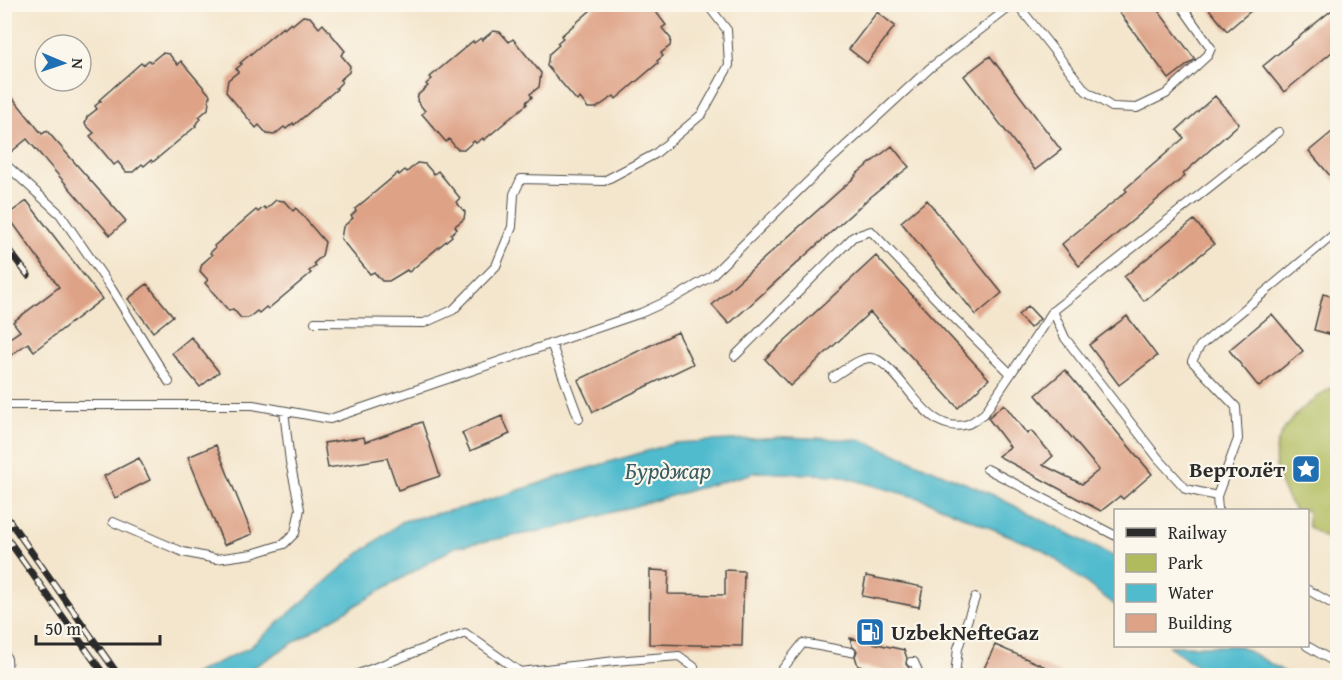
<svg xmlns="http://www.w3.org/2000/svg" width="1342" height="680" font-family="'Gentium Book Plus',serif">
<rect width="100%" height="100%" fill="#fbf7ec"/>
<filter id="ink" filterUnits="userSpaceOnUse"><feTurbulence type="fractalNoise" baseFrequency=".0167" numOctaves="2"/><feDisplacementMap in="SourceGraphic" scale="12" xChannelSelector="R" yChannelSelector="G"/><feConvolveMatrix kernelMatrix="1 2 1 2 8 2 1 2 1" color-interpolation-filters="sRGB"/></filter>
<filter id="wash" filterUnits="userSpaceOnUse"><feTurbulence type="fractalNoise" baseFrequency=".008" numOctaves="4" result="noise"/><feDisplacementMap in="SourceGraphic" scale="24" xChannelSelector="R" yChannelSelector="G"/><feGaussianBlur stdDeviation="1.35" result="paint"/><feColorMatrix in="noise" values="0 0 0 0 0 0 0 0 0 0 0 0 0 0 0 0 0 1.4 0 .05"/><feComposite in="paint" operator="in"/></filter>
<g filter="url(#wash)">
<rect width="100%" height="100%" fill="#f4e6cd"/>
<path fill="#b0bb5d" stroke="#6e7344" stroke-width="1.5" d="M1337 384V540L1324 537 1309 527 1308 525V510H1295C1253 449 1283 418 1337 384Z"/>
<path fill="#51bbce" stroke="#3e737c" stroke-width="1.5" d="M784 437 862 440 991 494 1115 557V605L1043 550 922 499 837 475 757 472 556 528 455 547 317 628 241 675H191L249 648 352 559 403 521 471 506 562 476 674 443Z
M1169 646H1240L1290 675H1209Z"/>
<g id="blocks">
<path fill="#dea286" d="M598 4H650L666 25 662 28 671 39 670 46 661 53 663 56 657 61 658 63 616 99 614 96 596 108H588L580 98 577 101 547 66 549 54 559 45 557 43 563 38 561 36Z
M1113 4H1153L1195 59 1169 79Z
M1205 4H1259L1227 31Z
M1338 5V47L1284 92 1263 66Z
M877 12 895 26 867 63 849 49Z
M303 16 310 17 319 28 323 24 345 51 341 55 350 66 349 72 340 80 342 82 336 88 337 89 294 125 293 123 286 129 284 127 274 135 267 134 259 125 256 128 226 92 228 80 238 72 236 69 242 64 240 63 283 27 284 29 291 23 292 25Z
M493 31 500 32 509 42 513 39 541 73 539 87 530 94 532 97 526 102 527 104 484 140 483 138 476 143 474 141 465 149H457L449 139 446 142 422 114 425 111 417 101 418 95 428 86 426 84 432 79 430 77 473 41 474 43 481 38 482 40Z
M162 53 169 54 178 65 181 61 210 95 208 109 199 117 201 119 195 125 196 126 153 162 151 160 144 166 142 164 133 172H126L118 162 114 165 90 136 94 133 85 124 87 117 97 109 95 106 101 101 99 100 141 63 143 65 149 60 151 62Z
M990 56 1061 150 1035 170 964 76Z
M4 87 42 134 47 131 126 221 110 235 27 139 11 152 4 144Z
M1215 96 1239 124 1183 174 1185 176 1079 266 1062 244 1127 191 1125 189 1184 138 1177 130Z
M1338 127V185L1309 151Z
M892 146 909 167 868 199 729 324 712 305 856 176 855 175Z
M417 163 425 164 434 174 438 171 460 198 456 202 465 212 464 219 455 226 457 229 451 234 452 236 409 272 407 270 389 281H382L374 272 370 274 341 239 343 227 353 218 351 216 356 211 355 209 398 173 399 175 405 170 407 172Z
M276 200 284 201 293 211 296 208 325 242 322 256 314 263 316 266 309 271 311 273 268 309 266 307 259 313 257 311 248 318H241L233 309 229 311 205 283 208 280 200 271 202 264 212 255 210 253 215 248 214 246 256 210 258 212 264 207 266 209Z
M927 200 1002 293 976 315 901 222Z
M27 201 102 299 34 351 28 343 4 360V342L20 331 13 322 59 287 7 215Z
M1194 220 1214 244 1144 301 1124 277Z
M876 256 989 379 958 408 870 312 790 386 765 359Z
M147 284 173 316 153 332 128 299Z
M1323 294 1338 298V319L1333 335 1314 330Z
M1028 306 1040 319 1030 328 1018 315Z
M1272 314 1303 351 1259 387 1229 350Z
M1127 316 1157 356 1119 385 1089 345Z
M678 332 693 364 593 412 578 380Z
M191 337 219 372 200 387 172 353Z
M1065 370 1152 474 1123 499 1120 496 1101 511 998 456 1010 447 988 418 1004 404 1027 434 1031 431 1053 456 1043 465 1082 484 1099 470 1036 395Z
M502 416 510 434 470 451 462 433Z
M422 422 440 476 398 490 387 458 328 468 324 443 364 437 365 442Z
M216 445 252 534 224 545 188 457Z
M139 458 150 480 115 498 104 476Z
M650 570 669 571 668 594 725 595V570L744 571 742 646 649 644Z
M866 576 923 587 919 607 862 596Z
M850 638 904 650 907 658 906 664 909 668 912 675 858 666 855 656 857 651 852 646Z
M995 645 1064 675H981Z"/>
</g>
</g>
<g filter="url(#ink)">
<use href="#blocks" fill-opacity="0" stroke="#494743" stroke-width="1.5"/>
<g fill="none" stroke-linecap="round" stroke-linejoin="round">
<g stroke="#494743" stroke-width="10">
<path id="service" d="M1017 4 1086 91 1112 107 1137 108 1166 94 1208 55 1211 48 1182 7 1183 4
M4 163 60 214 111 288 169 382
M1053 311 1065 338 1158 458 1186 489 1217 496
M315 322 424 323 453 310 496 266 512 227 514 194 521 179 604 181 655 154 702 114 729 65 727 30 707 4
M551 343 579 419
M735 356 853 237 871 231 953 317 1011 374
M833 377C843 371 859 358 870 358 877 358 881 362 886 366 910 385 930 436 968 424 973 422 979 417 984 414L1053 311 1279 132
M4 405H253L330 419 641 313 676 297 710 277 826 164 930 68 1014 4
M987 469 1116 536
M1218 510 1217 496 1238 439 1236 407 1192 361 1200 346 1338 231
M113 522 183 552 216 559 252 554 284 544 295 533 300 509 290 462 284 411
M1308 590 1338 607
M1307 646 1338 664
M4 652 7 659 8 676
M911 662H914L920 676
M353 676 465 633 520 672 615 661 679 656 694 667 695 676
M777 676 803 643 851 652
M955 676 958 648 975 598"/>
</g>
<use href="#service" stroke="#fff" stroke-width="8"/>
<g stroke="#2b2b2b" stroke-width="7">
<path id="rail" d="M4 244 28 275
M4 513 119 676
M4 534 105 676"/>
</g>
<use href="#rail" stroke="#fbf7ec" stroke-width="4.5" stroke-dasharray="14" stroke-linecap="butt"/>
</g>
</g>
<defs>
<g id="sight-square" transform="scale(1.5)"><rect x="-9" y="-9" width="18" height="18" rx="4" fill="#1f6fb2" stroke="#fbf7ec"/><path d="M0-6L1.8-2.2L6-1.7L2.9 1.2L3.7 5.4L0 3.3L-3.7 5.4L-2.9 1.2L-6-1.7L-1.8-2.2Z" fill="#fff"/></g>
<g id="fuel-square" transform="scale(1.5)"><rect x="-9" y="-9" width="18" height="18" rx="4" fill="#1f6fb2" stroke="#fbf7ec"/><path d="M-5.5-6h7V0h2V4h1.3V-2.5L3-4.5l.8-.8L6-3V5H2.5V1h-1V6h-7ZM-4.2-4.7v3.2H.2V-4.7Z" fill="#fff"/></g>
</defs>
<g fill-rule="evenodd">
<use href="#sight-square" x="1306" y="469"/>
<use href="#fuel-square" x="870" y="632"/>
</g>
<g text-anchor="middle" stroke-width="4.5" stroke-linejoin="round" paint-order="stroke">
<g font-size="22" font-weight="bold" fill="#2b2b2b" stroke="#fbf7ec" text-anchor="end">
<text x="1285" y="477">Вертолёт</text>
<text x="891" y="640" text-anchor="start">UzbekNefteGaz</text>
</g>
<g font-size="24" font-style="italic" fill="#385d64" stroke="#fbf7ec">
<text x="668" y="479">Бурджар</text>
</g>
</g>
<rect width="1342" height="680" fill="none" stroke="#fbf7ec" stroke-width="24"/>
<rect x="1114" y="509" width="195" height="138" fill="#fbf7ec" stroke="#a8a59f" stroke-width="1.5"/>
<rect x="1126" y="528" width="30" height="9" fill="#2b2b2b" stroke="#a8a59f" stroke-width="1.5"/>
<text x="1168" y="539" font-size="18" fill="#2b2b2b">Railway</text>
<rect x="1126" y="554" width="30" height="18" fill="#b0bb5d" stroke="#a8a59f" stroke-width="1.5"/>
<text x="1168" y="569" font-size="18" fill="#2b2b2b">Park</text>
<rect x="1126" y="584" width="30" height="18" fill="#51bbce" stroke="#a8a59f" stroke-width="1.5"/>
<text x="1168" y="599" font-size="18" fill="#2b2b2b">Water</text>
<rect x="1126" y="614" width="30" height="18" fill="#dea286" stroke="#a8a59f" stroke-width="1.5"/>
<text x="1168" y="629" font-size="18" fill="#2b2b2b">Building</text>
<g transform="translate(63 63) rotate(92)"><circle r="28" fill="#fbf7ec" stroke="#a8a59f" stroke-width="1.5"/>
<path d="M0-4.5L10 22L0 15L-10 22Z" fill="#1f6fb2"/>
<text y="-9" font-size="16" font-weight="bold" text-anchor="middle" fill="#2b2b2b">N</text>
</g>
<path d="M36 635v9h124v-9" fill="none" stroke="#2b2b2b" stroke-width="3"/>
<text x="45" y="635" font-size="18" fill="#2b2b2b" stroke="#fbf7ec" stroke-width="4.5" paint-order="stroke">50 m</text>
</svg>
